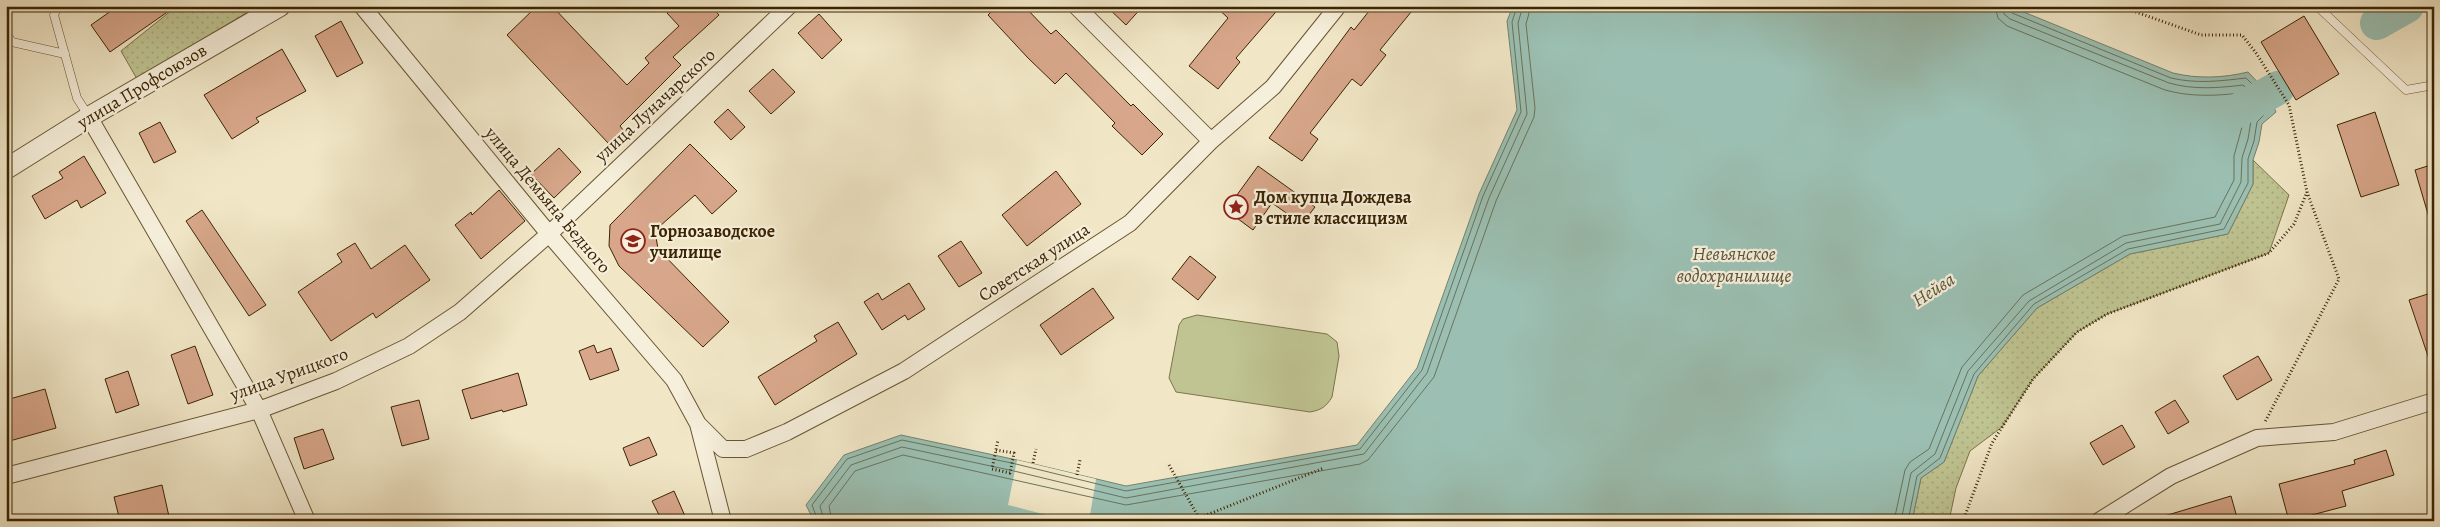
<svg xmlns="http://www.w3.org/2000/svg" width="2440" height="527" font-family="Alegreya,serif">
<defs>
<pattern id="grass-dots" width="8" height="8" patternUnits="userSpaceOnUse" patternTransform="scale(1.25)"><rect width="8" height="8" fill="#bfc492"/><path d="M2 2h.1M6 6h.1" fill="none" stroke="#a5a87c" stroke-width="1.8" stroke-linecap="round"/></pattern>
</defs>
<rect width="100%" height="100%" fill="#f1e7c7"/>
<filter id="stains"><feTurbulence type="fractalNoise" baseFrequency=".004" numOctaves="4"/><feColorMatrix values="0 0 0 0 .2 0 0 0 0 .09 0 0 0 0 .02 0 0 0 .5 -.17"/></filter>
<radialGradient id="worn" r=".72"><stop offset=".6" stop-color="#630" stop-opacity="0"/><stop offset="1" stop-color="#630" stop-opacity=".3"/></radialGradient>
<path fill="url(#grass-dots)" stroke="#7d744a" d="M177 6H258L137 79 121 51Z
M2253 160 2289 195 2269 253 2107 314 2077 332 2033 379 2002 427 1970 451 1956 488 1949 521H1912L1921 478 1944 462 1978 376 2037 308 2130 254 2228 234 2253 184Z"/>
<path fill="#bfc492" stroke="#7d744a" d="M1197 315 1327 334 1337 342 1339 356 1332 397C1326 407 1321 410 1310 412L1176 392 1169 378 1179 325 1183 319Z"/>
<path fill="#9bc0b3" stroke="#75826c" d="M1513 6H2009L2173 73C2198 79 2223 78 2248 72L2267 92 2276 112 2262 124 2259 142 2253 160V184L2228 234 2130 254 2037 308 1978 376 1944 462 1921 478 1912 521H814L806 505 844 455 901 435 1017 460 1126 486 1357 445 1417 368 1479 194 1517 110 1507 21Z"/>
<path fill="#f1e7c7" d="M1017 460 1096 479 1089 521H1070L1008 505Z"/>
<g fill="none" stroke-linecap="round" stroke-linejoin="round">
<path stroke="#6b725a" stroke-width="1" d="M818 521 812 505 847 459 902 440 1016 464 1126 491 1360 449 1422 370 1483 196 1521 112 1512 22 1517 6
M824 521 820 506 851 465 902 447 1014 471 1126 498 1364 454 1427 373 1489 198 1527 114 1518 23 1523 6
M832 521 829 506 855 471 903 455 1126 505 1360 464 1368 460 1434 377 1496 201 1534 117 1535 108 1526 24 1531 6
M1894 521 1905 470 1910 462 1929 449 1962 367 2023 295 2123 236 2215 217 2234 180V156L2245 116 2253 106 2240 93C2215 96 2190 97 2165 90L2007 26 1998 18 1995 6
M1901 521 1911 473 1935 454 1968 371 2029 301 2126 243 2220 224 2241 182 2242 158 2248 139 2251 121 2262 108 2258 99 2243 85C2218 88 2194 90 2169 83L2010 19 2004 14 2003 6
M1908 521 1917 476 1940 458 1974 374 2034 304 2128 249 2224 229 2248 183V159L2254 141 2257 122 2269 110 2263 95 2246 78C2220 81 2197 84 2171 78L2012 13 2009 6"/>
<path stroke="#9bc0b3" stroke-width="34" d="M2377 23 2407 6
M2228 116 2278 88"/>
</g>
<path fill="#d8a78b" stroke="#3b2402" d="M118 6H176L110 52 91 25Z
M537 6H552L627 85 649 63 645 58 679 26 667 13 674 6H711L719 15 673 57 681 65 620 126 624 131 609 144 507 35Z
M997 6H1024L1051 34 1056 30 1131 106 1133 104 1163 134 1142 155 1112 126 1115 123 1066 73 1055 84 1028 58 988 15Z
M1106 6H1143L1126 25Z
M1215 6H1281L1236 58 1240 62 1218 89 1189 66 1228 18Z
M1373 6H1416L1380 50 1386 55 1361 86 1352 79 1310 133 1318 139 1302 161 1269 138 1351 27 1354 30Z
M819 14 842 40 822 59 798 33Z
M2304 16 2339 74 2296 100 2261 42Z
M341 21 363 63 337 77 315 36Z
M282 49 306 91 256 118 259 122 232 139 204 95Z
M773 69 795 92 771 114 749 91Z
M728 109 745 127 731 140 714 122Z
M2375 112 2399 185 2361 197 2337 125Z
M160 122 176 152 154 163 139 133Z
M690 144 737 191 712 214 695 195 660 226 656 237 658 249 729 322 703 347 619 266 609 246 610 225Z
M559 148 581 172 554 198 531 174Z
M84 156 106 193 81 208 77 200 45 219 32 196 63 178 59 172Z
M2434 164V220L2430 221 2415 170Z
M1258 166 1315 207 1302 224 1272 203 1253 230 1226 210Z
M1056 171 1081 204 1027 246 1002 215Z
M499 190 525 221 481 259 455 225 471 212 472 215Z
M202 210 266 305 249 316 186 221Z
M961 241 982 273 959 287 938 256Z
M355 243 371 269 405 245 430 280 376 318 373 313 331 341 298 292 342 262 337 254Z
M1190 256 1216 277 1198 300 1172 279Z
M909 283 925 309 908 320 905 315 882 330 864 302 878 293 882 300Z
M1093 288 1114 318 1061 355 1040 325Z
M2434 292V364L2431 365 2409 300Z
M838 322 857 354 775 405 758 377 817 341 814 336Z
M594 345 597 353 611 348 619 370 590 380 579 351Z
M195 346 213 395 188 404 171 355Z
M2258 356 2272 380 2237 400 2223 376Z
M128 371 139 405 116 413 105 379Z
M518 373 527 405 503 412 502 410 471 419 462 390Z
M45 389 56 428 6 442V400Z
M419 400 429 439 402 446 391 407Z
M2175 400 2189 422 2168 434 2155 412Z
M2122 425 2135 447 2103 465 2090 443Z
M323 429 334 459 304 469 294 438Z
M649 437 657 455 630 466 623 448Z
M2386 450 2394 475 2342 491 2346 506 2289 521 2279 484 2355 464 2354 460Z
M162 485 170 521H120L114 497Z
M674 491 685 516 676 521H662L652 501Z
M2231 496 2238 521H2162L2161 517Z"/>
<g fill="none" stroke-linecap="round" stroke-linejoin="round">
<g stroke="#685533" stroke-width="9">
<path id="service" d="M58 6 54 15 77 98 88 115
M2317 6 2406 90 2434 85
M6 33 12 42 65 54"/>
</g>
<g stroke="#685533" stroke-width="18">
<path id="minor" d="M362 6 549 234 674 380 698 424 723 521
M1076 6 1211 141
M89 117 259 410 307 521
M698 424 723 449H746L787 432 904 371 1130 223 1211 141 1273 87 1338 6
M6 476 259 410 336 381 409 346 460 312 549 234 789 6
M2099 521 2171 476 2257 438 2334 432 2434 401"/>
</g>
<g stroke="#685533" stroke-width="22">
<path id="tertiary" d="M6 169 89 117 280 6"/>
</g>
<path stroke="#3b2402" stroke-width="3" stroke-dasharray="1 2.5" stroke-linecap="butt" d="M2119 6 2201 35H2242L2256 53 2289 105 2307 192 2339 279 2265 422
M996 450 1014 453 1010 473 992 469 998 440
M1033 463 1036 449
M1169 465 1199 518 1324 468
M1077 475 1080 460
M1963 521 1992 443 2033 379 2077 332 2107 314 2269 253 2294 224 2307 192"/>
<use href="#service" stroke="#f6efdb" stroke-width="8"/>
<use href="#minor" stroke="#f6efdb" stroke-width="16"/>
<use href="#tertiary" stroke="#f6efdb" stroke-width="20"/>
</g>
<defs>
<g id="sight-ring" transform="scale(1.25)"><circle r="9.5" fill="#f6efdb" stroke="#8f2418" stroke-width="1.5"/><path d="M0-6L1.8-2.2L6-1.7L2.9 1.2L3.7 5.4L0 3.3L-3.7 5.4L-2.9 1.2L-6-1.7L-1.8-2.2Z" fill="#8f2418"/></g>
<g id="university-ring" transform="scale(1.25)"><circle r="9.5" fill="#f6efdb" stroke="#8f2418" stroke-width="1.5"/><path d="M0-5L7-2L0 1L-7-2ZM-4 1L0 2.5L4 1V4Q0 6-4 4Z" fill="#8f2418"/></g>
</defs>
<g fill-rule="evenodd">
<use href="#sight-ring" x="1236" y="207"/>
<use href="#university-ring" x="633" y="241"/>
</g>
<g text-anchor="middle" stroke-width="4.5" stroke-linejoin="round" paint-order="stroke">
<g font-size="18" fill="#3b2402" stroke="#f6efdb">
<text transform="translate(142 86) rotate(-31)" y="6">улица Профсоюзов</text>
<text transform="translate(655 105) rotate(-43)" y="6">улица Луначарского</text>
<text transform="translate(548 200) rotate(50)" y="6">улица Демьяна Бедного</text>
<text transform="translate(1034 262) rotate(-33)" y="6">Советская улица</text>
<text transform="translate(289 374) rotate(-20)" y="6">улица Урицкого</text>
</g>
<g font-size="18" font-weight="bold" fill="#3b2402" stroke="#f6efdb" text-anchor="start">
<text x="1254" y="203">Дом купца Дождева<tspan x="1254" dy="21">в стиле классицизм</tspan></text>
<text x="650" y="237">Горнозаводское<tspan x="650" dy="21">училище</tspan></text>
</g>
<g font-size="19" font-style="italic" fill="#585337" stroke="#f6efdb">
<text x="1734" y="260">Невьянское<tspan x="1734" dy="22">водохранилище</tspan></text>
<text transform="translate(1933 289) rotate(-33)" y="7">Нейва</text>
</g>
</g>
<rect width="2440" height="527" fill="none" stroke="#f1e7c7" stroke-width="25"/>
<rect x="8" y="8" width="2425" height="512" fill="none" stroke="#3b2402" stroke-width="2.5"/>
<rect x="12" y="12" width="2415" height="502" fill="none" stroke="#3b2402"/>
<rect width="100%" height="100%" filter="url(#stains)"/>
<rect width="100%" height="100%" fill="url(#worn)"/>
</svg>
